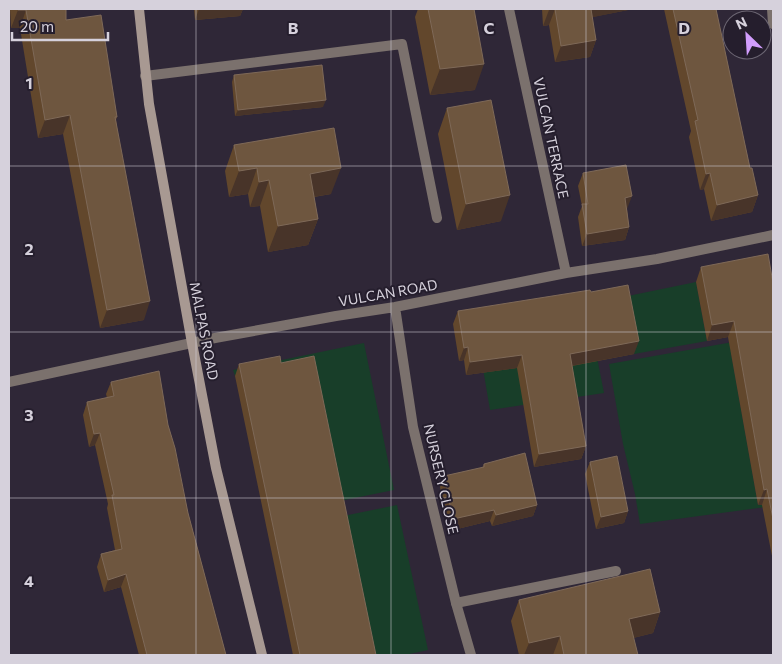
<svg xmlns="http://www.w3.org/2000/svg" width="782" height="664" font-family="Commissioner,sans-serif">
<rect width="100%" height="100%" fill="#2f2737"/>
<path fill="#183e29" d="M696 282 707 341 634 354 623 297Z
M773 335 731 353 758 505 773 502V506L640 524 635 494 623 444 609 364Z
M594 342 604 393 490 410 481 357Z
M364 343 394 490 305 508 235 376 233 370Z
M397 505 428 650 405 655H364L309 523Z"/>
<g fill="none" stroke-linecap="round" stroke-linejoin="round">
<path stroke="#7b716d" stroke-width="10" d="M145 76 402 44 437 218
M456 603 616 571"/>
<path stroke="#7b716d" stroke-width="10" d="M509 9 566 273
M772 9 773 24
M395 307 413 427 456 603 471 655
M9 382 215 338 336 316 395 307 566 273 657 259 773 235"/>
<path stroke="#a89992" stroke-width="10" d="M139 9 149 104 192 343 216 468 262 655"/>
</g>
<path fill="#62472c" d="M10 9H66V20L117 117 116 120 144 320 100 328 63 134 38 138 20 28H11Z
M194 9H243L240 16 195 20Z
M418 9H474L475 90 430 95 415 17Z
M542 9H633L592 17 596 40 590 57 555 62 549 25 543 26Z
M664 9H716L750 168 758 195 752 212 711 221 704 189 700 190 689 137 691 131Z
M234 75 323 107 235 116 232 82Z
M447 108 501 221 457 230 438 134Z
M234 145 331 194 314 197 318 219 308 245 268 252 260 206 250 207 248 194 229 197 225 171Z
M583 173 627 209 629 227 625 240 582 246 578 217 582 206 578 186Z
M701 267 773 283V561L762 505H758L728 337 707 341 696 282Z
M591 292 634 354 572 366 586 446 581 459 534 467 517 368 466 375 464 360 459 361 453 324 458 311Z
M281 363 376 655H293L235 376 239 364Z
M111 382 168 425 188 513 226 655H139L121 587 104 592 97 567 101 554 115 550 107 508 108 504 95 445 89 447 83 415 87 402 107 398 106 394Z
M590 462 628 511 624 523 596 529 585 474Z
M484 464 537 505 533 516 492 526 490 521 449 531 440 487 444 476 482 468Z
M519 600 660 612 653 633 633 638 638 655H519L511 621Z"/>
<path fill="#483429" d="M199 9H243L240 16 195 20Z
M555 9 549 25 543 26 549 10Z
M587 9H633L584 19Z
M18 10H26L20 28H11Z
M596 40 590 57 555 62 561 46Z
M484 64 475 90 430 95 440 69Z
M326 100 323 107 235 116 238 110Z
M70 115 63 134 38 138 45 120Z
M257 168 248 194 229 197 239 171Z
M341 168 331 194 300 199 310 174Z
M710 173 704 189 700 190 706 174Z
M269 180 260 206 250 207 259 182Z
M510 195 501 221 457 230 466 204Z
M758 195 752 212 711 221 717 205Z
M632 196 627 209 620 210 625 198Z
M318 219 308 245 268 252 278 226Z
M629 227 625 240 582 246 587 234Z
M150 301 144 320 100 328 107 310Z
M734 321 728 337 707 341 712 325Z
M639 341 634 354 565 367 570 354Z
M468 347 464 360 459 361 464 348Z
M522 355 517 368 466 375 470 362Z
M100 433 95 445 89 447 94 434Z
M586 446 581 459 534 467 539 454Z
M767 489 762 505H758L764 490Z
M537 505 533 516 492 526 496 515Z
M494 510 490 521 449 531 453 519Z
M628 511 624 523 596 529 601 517Z
M126 574 121 587 104 592 108 580Z
M660 612 653 633 621 641 629 619Z
M560 636 553 655H524L529 643Z"/>
<path fill="#6e563f" stroke="#7e6958" d="M18 9H66V20L101 15 117 117H115L150 301 107 310 70 115 45 120 26 10H18Z
M428 9H474L484 64 440 69Z
M555 9H591L596 40 561 46Z
M673 9H716L750 168H752L758 195 717 205 710 173 706 174 695 121 698 120Z
M322 65 326 100 238 110 234 75Z
M491 100 510 195 466 204 447 108Z
M334 128 341 168 310 174 318 219 278 226 269 180 259 182 257 168 239 171 234 145Z
M626 165 632 196 625 198 629 227 587 234 582 204H588L583 173Z
M768 254 773 283V519L767 489 764 490 734 321 712 325 701 267Z
M628 285 639 341 570 354 586 446 539 454 522 355 470 362 468 347 464 348 458 311 590 290 591 292Z
M280 356 281 363 314 356 376 655H300L239 364Z
M159 371 168 425 175 448 188 513 226 655H147L126 574 108 580 101 554 122 549 112 495H114L100 433 94 434 87 402 114 396 111 382Z
M525 453 537 505 496 515 494 510 453 519 444 476 484 467V464Z
M617 456 628 511 601 517 590 462Z
M650 569 660 612 629 619 638 655H564L560 636 529 643 519 600Z"/>
<path fill="none" stroke="#d6d1dc" stroke-width="1" stroke-opacity="0.55" d="M196 9V655M391 9V655M586 9V655M9 166H773M9 332H773M9 498H773"/>
<g text-anchor="middle" stroke-width="4" stroke-linejoin="round" paint-order="stroke">
<g font-size="14" fill="#d6d1dc" stroke="#251e2d">
<text transform="translate(551 138) rotate(78)" y="5">VULCAN TERRACE</text>
<text transform="translate(388 293) rotate(-10)" y="5">VULCAN ROAD</text>
<text transform="translate(204 331) rotate(79)" y="5">MALPAS ROAD</text>
<text transform="translate(441 479) rotate(77)" y="5">NURSERY CLOSE</text>
</g>
</g>
<g font-size="16" text-anchor="middle" font-weight="bold" fill="#d6d1dc" stroke="#251e2d" stroke-width="4" stroke-linejoin="round" paint-order="stroke">
<text x="293" y="34">B</text>
<text x="489" y="34">C</text>
<text x="684" y="34">D</text>
<text x="29" y="89">1</text>
<text x="29" y="255">2</text>
<text x="29" y="421">3</text>
<text x="29" y="587">4</text>
</g>
<rect width="782" height="664" fill="none" stroke="#d6d1dc" stroke-width="20"/>
<g transform="translate(747 35) rotate(335)"><circle r="24" fill="#251e2d" stroke="#6c6673"/>
<path d="M0-4L9 19L0 12L-9 19Z" fill="#d29dfd"/>
<text y="-8" font-size="14" font-weight="bold" text-anchor="middle" fill="#d6d1dc">N</text>
</g>
<path d="M12 32v8h96v-8" fill="none" stroke="#d6d1dc" stroke-width="2.5"/>
<text x="20" y="32" font-size="15" fill="#d6d1dc" stroke="#251e2d" stroke-width="4" paint-order="stroke">20 m</text>
</svg>
